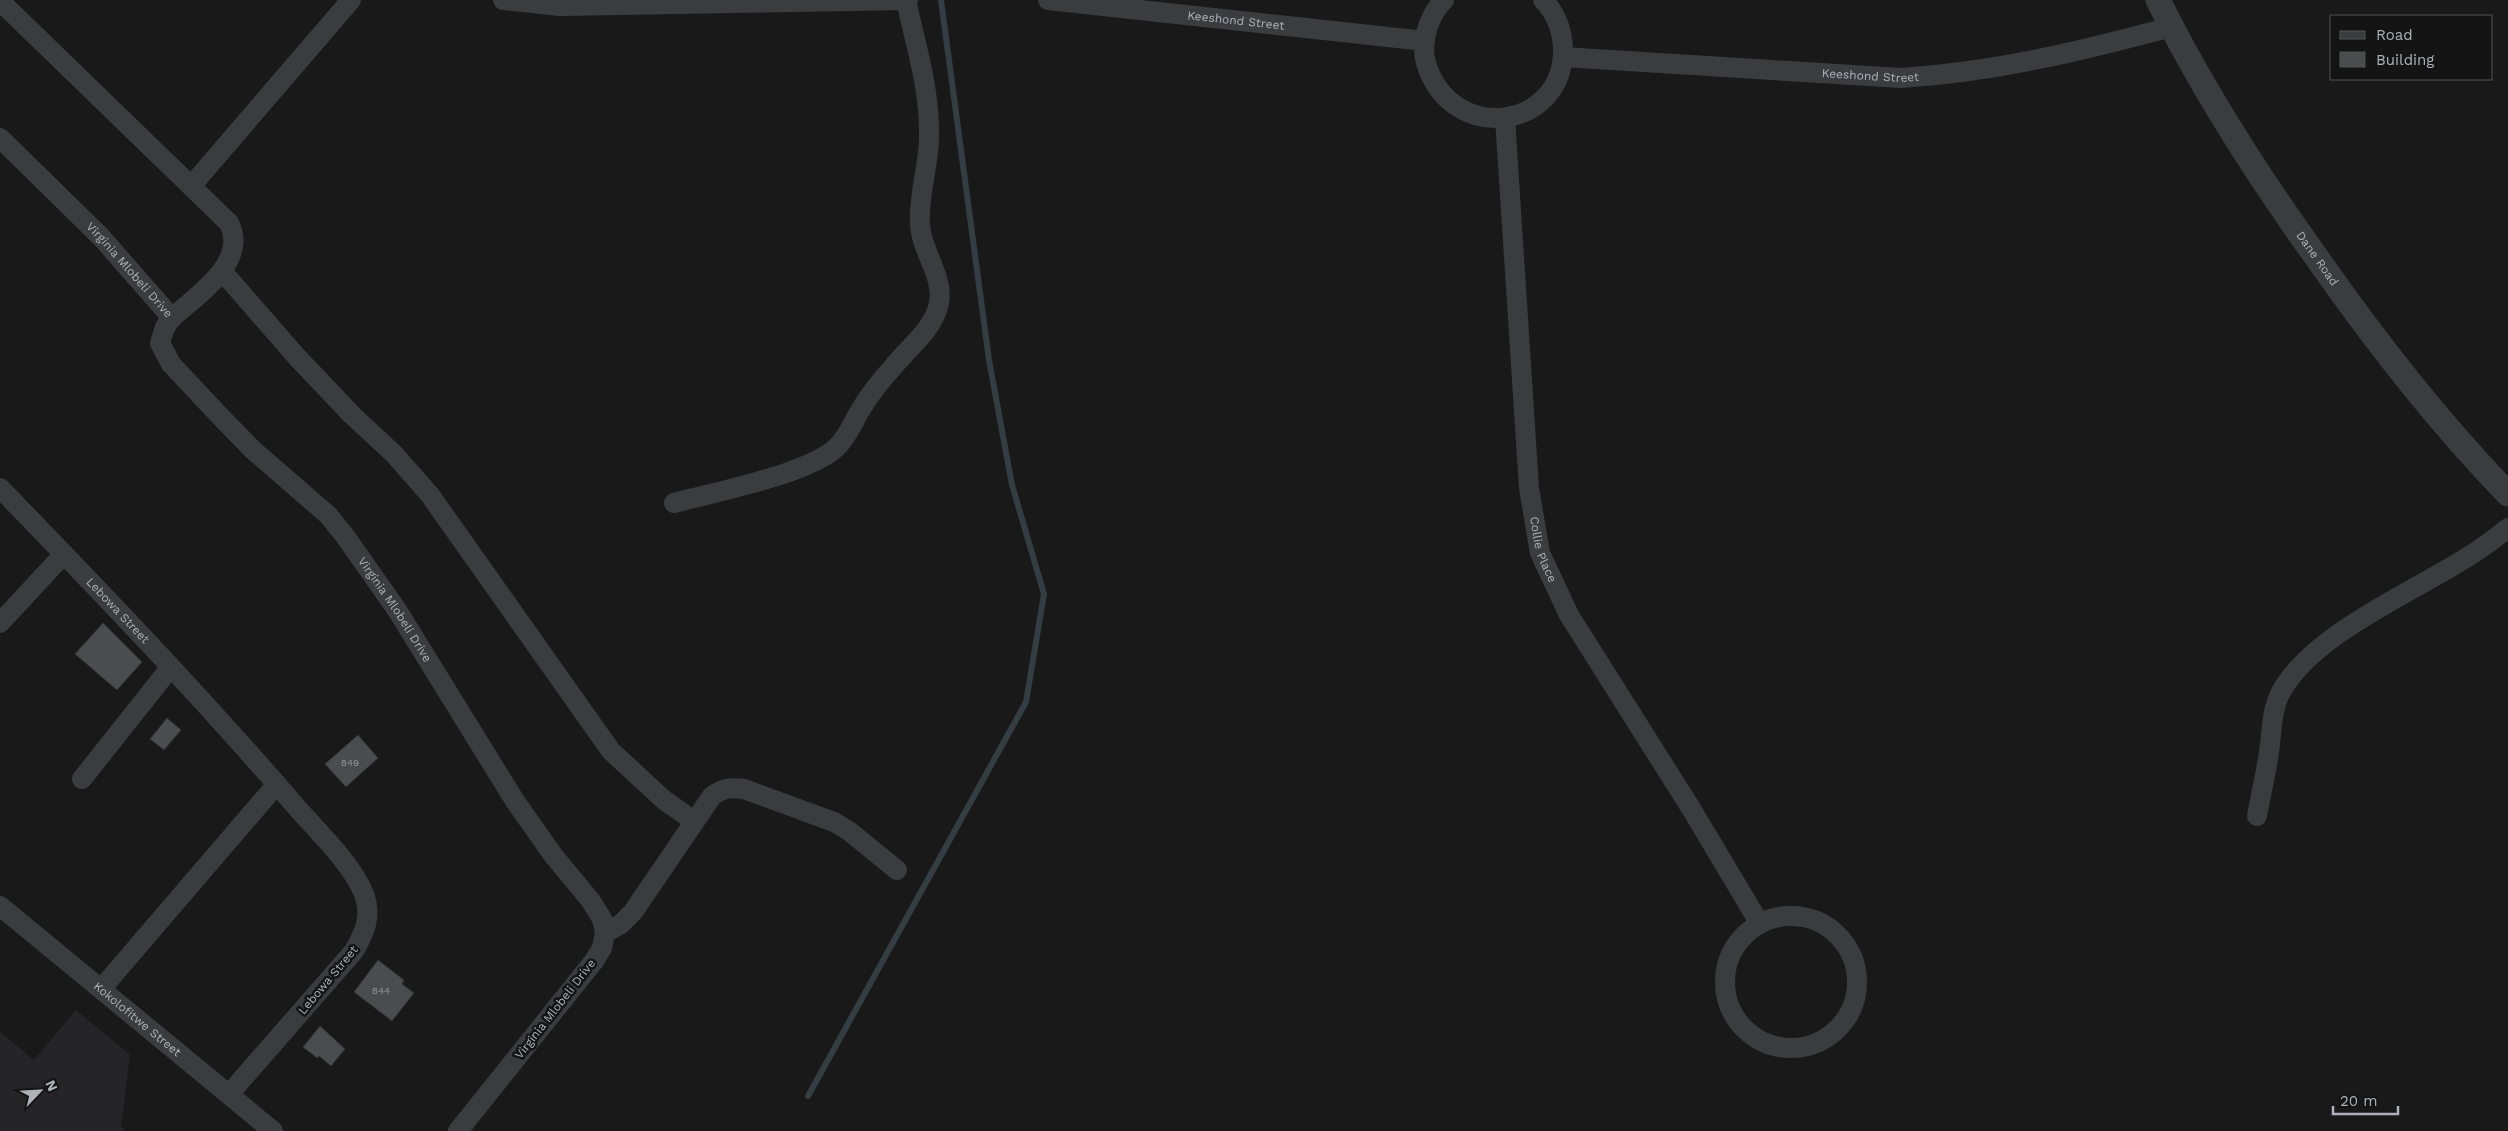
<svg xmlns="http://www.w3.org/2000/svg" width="2508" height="1131" font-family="'Work Sans',sans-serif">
<rect width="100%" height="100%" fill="#19191a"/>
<path fill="#252527" d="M76 1010 130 1055 121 1127 125 1131H0V1032L34 1060Z"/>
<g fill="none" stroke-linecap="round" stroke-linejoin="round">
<path stroke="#343d42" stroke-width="6" d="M808 1096 1026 702 1044 594 1012 485 989 360 941 0"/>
</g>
<path fill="#4b4c4f" stroke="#333336" d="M103 623 142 662 117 690 75 654Z
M167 718 181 730 164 750 150 739Z
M358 735 378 758 346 787 325 764Z
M378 960 404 980 402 984 414 993 392 1021 354 992Z
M320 1026 345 1049 331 1066 319 1056 317 1058 303 1047Z"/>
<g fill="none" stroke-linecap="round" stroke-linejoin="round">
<g stroke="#3a3c3f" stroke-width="20">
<path d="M503 0 560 6 908 0"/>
<path id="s1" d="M1048 0 1425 41"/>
<path d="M1444 0C1429 15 1420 42 1426 63 1451 146 1565 130 1563 48 1562 30 1556 13 1543 0"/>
<path d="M0 1 229 223C249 262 197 295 172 318"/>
<path id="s2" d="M1563 57 1901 78C1994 72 2082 51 2171 27"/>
<path id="s3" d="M1505 118 1529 488 1540 553 1569 615 1692 810 1760 924"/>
<path id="s4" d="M0 138 101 237 172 318 165 327 160 343 171 364 218 414 253 450 328 515 345 536 397 610 515 801 553 855 591 901 602 919 605 933 602 948 594 961 458 1131"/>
<path d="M192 185 351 0"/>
<path d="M222 271 296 356 352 415 394 454 430 495 611 751 664 800 694 821"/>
<path id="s5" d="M0 488C99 590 199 694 292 802 315 829 351 862 364 894 372 916 365 932 354 951L230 1093"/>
<path d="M674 503C715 492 809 474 837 447 848 436 853 422 861 409 870 394 881 380 893 367 909 347 934 329 939 303 944 276 921 251 920 224 918 195 929 166 929 137 930 89 916 47 906 0"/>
<path d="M0 623 64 554"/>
<path d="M82 779 170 668"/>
<path d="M2257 816C2261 794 2266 773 2269 752 2272 733 2271 710 2281 692 2311 636 2408 594 2461 561 2478 551 2493 540 2508 528"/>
<path id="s6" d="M0 906 273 1131"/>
<circle cx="1791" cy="982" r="66"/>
<path d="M605 933 621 924 633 912 712 796C723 788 731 787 744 789L834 822 849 831 897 870"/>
<path d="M102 988 277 784"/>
</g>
<path stroke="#3a3c3f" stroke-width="25" id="s7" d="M2158 0C2203 91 2258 176 2317 258 2375 341 2437 421 2508 494"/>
</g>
<g text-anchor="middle" stroke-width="5" stroke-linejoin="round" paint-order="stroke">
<g font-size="10" fill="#94989e">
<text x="350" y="766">849</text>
<text x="381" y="994">844</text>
</g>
<g font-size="12" fill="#adb2b9" stroke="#141415">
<text dy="4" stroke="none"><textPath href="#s1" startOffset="189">Keeshond Street</textPath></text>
<text dy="4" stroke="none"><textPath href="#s2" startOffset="308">Keeshond Street</textPath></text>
<text dy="4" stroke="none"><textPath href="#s7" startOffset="304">Dane Road</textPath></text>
<text dy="4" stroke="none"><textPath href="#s4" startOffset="185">Virginia Mlobeli Drive</textPath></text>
<text dy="4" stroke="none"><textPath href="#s3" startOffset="434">Collie Place</textPath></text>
<text dy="4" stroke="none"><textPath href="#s4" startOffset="635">Virginia Mlobeli Drive</textPath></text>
<text dy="4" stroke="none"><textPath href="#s5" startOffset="170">Lebowa Street</textPath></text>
<text transform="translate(328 980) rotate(-50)" y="4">Lebowa Street</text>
<text transform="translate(555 1009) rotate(-52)" y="4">Virginia Mlobeli Drive</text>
<text dy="4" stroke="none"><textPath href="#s6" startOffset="178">Kokolofitwe Street</textPath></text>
</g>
</g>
<rect x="2330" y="15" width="162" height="65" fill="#141415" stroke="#515357"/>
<rect x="2340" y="31" width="25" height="8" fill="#3a3c3f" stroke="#515357"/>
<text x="2376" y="40" font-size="15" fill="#adb2b9">Road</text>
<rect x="2340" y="52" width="25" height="15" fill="#4b4c4f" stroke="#515357"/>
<text x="2376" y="65" font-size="15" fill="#adb2b9">Building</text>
<g transform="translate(40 1091) rotate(65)" stroke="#141415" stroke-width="4" paint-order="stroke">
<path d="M0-4L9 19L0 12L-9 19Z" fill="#adb2b9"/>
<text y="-8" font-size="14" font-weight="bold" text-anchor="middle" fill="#adb2b9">N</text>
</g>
<path d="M2333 1106v8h65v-8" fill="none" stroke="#adb2b9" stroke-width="2.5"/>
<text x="2340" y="1106" font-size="15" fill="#adb2b9" stroke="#141415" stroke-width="4" paint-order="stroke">20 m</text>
</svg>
